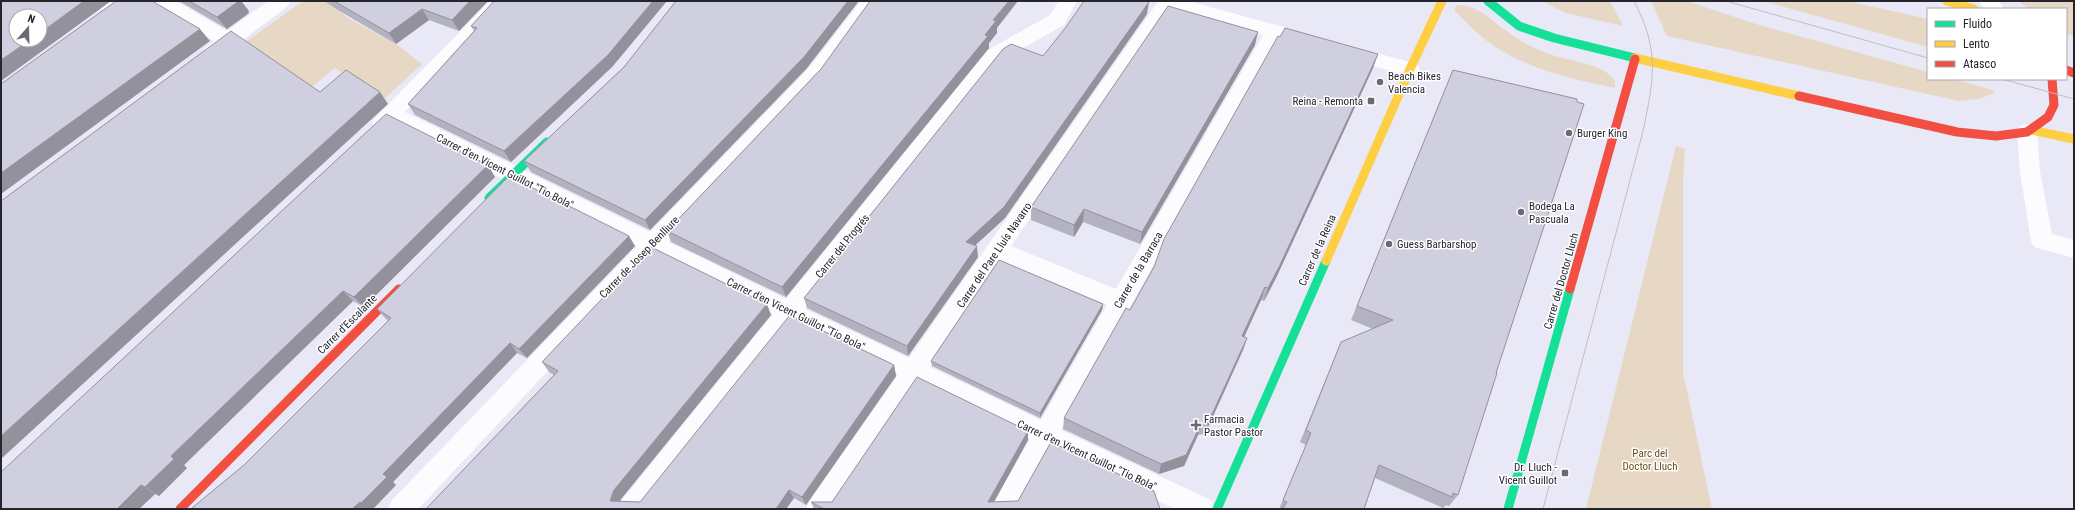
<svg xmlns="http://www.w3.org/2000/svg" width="2075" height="510" font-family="'Roboto Condensed',sans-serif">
<rect width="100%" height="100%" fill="#e9e8f6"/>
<path fill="#e7d8c6" d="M303 1H324L350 19 396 44 422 64 383 100 335 68 308 90 240 46Z
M1542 1H1610L1623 26 1566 13Z
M1651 1H1687L1756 24 1928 72V79H1954L1992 90 1995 93 1978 99 1959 101 1667 36Z
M1763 1H1847L1928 19V47Z
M2018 1H2074V36L2066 34V9H2029Z
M1461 5C1481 7 1492 22 1508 32 1521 42 1536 49 1552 55 1570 61 1605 64 1615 81V88C1574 79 1534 71 1497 48 1481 38 1467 23 1454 10L1456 6Z
M1676 146 1685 149 1683 184V372L1712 509H1586Z"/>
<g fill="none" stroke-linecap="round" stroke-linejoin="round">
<path fill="#fcfcfe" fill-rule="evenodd" d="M93 1C104 1 120 0 126 9L124 14 117 16 95 6Z
M152 1H176L227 31 268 1H290L288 6 220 57 213 59 206 57 203 52 206 47 214 41 154 6Z
M490 1H510L405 112 650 232 808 69 861 1H880L822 79 669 242 786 299 988 50 1050 15 1059 1H1077L1064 25 1002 60 805 309 909 358 1157 3 1156 1H1189L1294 30 1297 35 1294 40 1287 42 1279 40 1061 430 1211 500 1215 509H1175L1050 449 1017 509H990L1030 439 918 385 834 509H806L810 500 898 375 793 324 647 509H618L622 500 773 314 656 256 418 509H388L392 500 637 246 394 124C388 130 383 131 375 128L372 123 375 118ZM1172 10 1263 35 1116 289 1011 246ZM1001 261 1107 305 1041 420 930 367Z
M1979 1H1999L2004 9H1984Z
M1347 45 1417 64 1420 69 1417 74 1410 76 1340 57 1337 52 1340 47Z
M2027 124 2034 126 2037 132 2040 172 2052 234 2074 240V258L2034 247 2031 241 2020 172 2017 132 2020 126Z"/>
<path stroke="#16e098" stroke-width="9" d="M1488 1 1519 26 1554 38 1635 58
M489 198 547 142
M1217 509 1326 261
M1508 509 1570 289"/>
<path stroke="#ffcf43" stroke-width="9" d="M1947 1 1974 9
M1635 58 1799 96
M2031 130 2074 139
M1326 261 1410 69 1442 1"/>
<path stroke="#f24e42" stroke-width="9" d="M2066 70 2074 73
M1799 96 1957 132 1996 136 2027 132 2048 117 2054 105 2052 79
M1570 289 1635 59
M180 509 399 289"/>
<path stroke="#bebec1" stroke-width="1" d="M1726 1 1928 58
M2002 79 2074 99
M1543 509 1643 131C1654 79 1660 50 1634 1"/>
</g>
<path fill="#b3b2c0" d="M179 1H241L249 11 248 12 249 13 227 29Z
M324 1H488L459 31 429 20 396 44 336 9Z
M1147 14 1005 218 975 245 978 257 908 356 807 308 804 298 1043 56Z
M471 26 613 66 511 162 415 115 408 104 474 31Z
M997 28V33L989 43V48L786 297 671 242 667 231 821 69Z
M1255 45 1140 244 1083 222 1074 237 1031 220V207Z
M1378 54 1373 68 1276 278 1264 301 1261 300 1244 337 1247 338 1243 350 1205 434 1198 435 1184 466 1159 474 1063 429 1064 418 1130 310 1154 267Z
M624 67 807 68 650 230 531 172 524 161Z
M1453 70 1496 373 1458 495 1449 506 1446 505 1443 508 1375 478 1364 509H1279L1306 445 1300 442 1341 342 1373 329 1351 320Z
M495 177 364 307 353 301 184 465 187 468 159 496 155 494 139 509H1Z
M635 246 527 358 517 353 393 482 396 485 373 509H194L244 465 388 321 386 319 377 309Z
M1103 304 1102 310 1040 418 932 366 931 361Z
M771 315 621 499 620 501 640 502 894 365 896 376 806 505 794 498 786 509H426L554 375 549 372 542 362Z
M1028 431V440L994 502 1160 509H814L811 502H832Z"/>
<path fill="#92919c" d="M84 1H111L1 81V60L30 40H40V33Z
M238 1H241L249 11 248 12 249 13 227 29 217 17Z
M470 1H488L459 31 452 20Z
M653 1H667L613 66 511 162 504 151Z
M848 1H859L807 68 650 230 645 220Z
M1009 1H1018L997 28V33L989 43V48L786 297 782 287 985 35 993 20Z
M1149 2 1147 14 1005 218 967 253 966 242Z
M422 9 429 20 396 44 389 33Z
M200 29 210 41 1 194V173Z
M1258 32 1255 45 1140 244 1142 232Z
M1378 54 1373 68 1276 278 1264 301 1268 288Z
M380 92 388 104 1 459V436Z
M488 165 495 177 364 307 354 297Z
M1084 209 1083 222 1074 237V225Z
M629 236 635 246 527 358 519 349Z
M977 246 978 257 908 356 907 346Z
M1265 287 1261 300 1239 348 1242 336Z
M343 291 353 301 184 465 187 468 159 496 145 487 171 456Z
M767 304 771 315 621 499 617 509 610 501 614 490Z
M1103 304 1102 310 1040 418V413Z
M1247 338 1243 350 1205 434 1208 423Z
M510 343 517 353 393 482 396 485 373 509H352L383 474Z
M894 365 896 376 806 505 802 497Z
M1201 424 1198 435 1184 466 1159 474 1161 464Z
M1028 431V440L990 509 988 502Z
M141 485 155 494 139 509H117Z
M789 490 794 498 786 509H776Z"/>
<path fill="#d0cfdf" stroke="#92919c" d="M1 1H84L40 33V16H16V40H30L1 60Z
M116 1H152L200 29 1 173V84Z
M189 1H239L217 17Z
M334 1H470L452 20 422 9 389 33Z
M494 1H653L608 55 504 151 408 104 477 28 471 26Z
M676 1H848L804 57 645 220 524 161 624 67Z
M870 1H1009L993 20 996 21 985 35 988 36 782 287 667 231 821 69Z
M1084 1H1145L1149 2 1004 207 966 242 977 246 907 346 804 298 1003 49 1011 44 1043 56 1066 27Z
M1168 6 1258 32 1142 232 1084 209 1074 225 1031 207Z
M1285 28 1378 54 1280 265 1268 288 1265 287 1242 336 1247 338 1208 423 1201 424 1186 455 1161 464 1064 418 1126 308 1130 310 1154 267 1164 239 1278 36 1280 37Z
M231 31 320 92 346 70 380 92 1 436V201Z
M1453 70 1577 99V102L1584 104 1496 373H1497L1458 495 1453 493 1452 497 1379 465 1364 509H1284L1283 508 1287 502 1283 500 1311 433 1306 430 1341 342 1393 320 1357 306Z
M386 114 488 165 354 297 343 291 171 456 174 459 145 487 141 485 117 509H1V472Z
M509 176 629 236 519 349 510 343 383 474 387 477 361 503 360 502 352 509H194L192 508 244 465 391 318 377 309Z
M651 247 767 304 614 490 610 501 640 502 790 315 894 365 802 497 789 490 776 509H426L443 491 558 371 542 362Z
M999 260 1103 304 1040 413 931 361Z
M917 377 1028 431 988 502 1018 501 1051 442 1154 491 1160 509H824L811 502H832Z"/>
<g fill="#6a6974" stroke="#fff" stroke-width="1.5">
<circle cx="1380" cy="82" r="4"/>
<rect x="1367" y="97" width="8" height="8" rx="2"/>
<circle cx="1569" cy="133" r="4"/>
<circle cx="1521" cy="212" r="4"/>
<circle cx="1389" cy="244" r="4"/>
<path d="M1194 419h4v4h4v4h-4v4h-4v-4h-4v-4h4z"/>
<rect x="1561" y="469" width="8" height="8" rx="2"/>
</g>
<g text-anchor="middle" stroke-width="3" stroke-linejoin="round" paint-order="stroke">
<g font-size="11" fill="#25252e" stroke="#fff" text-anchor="start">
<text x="1388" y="80">Beach Bikes<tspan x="1388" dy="13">Valencia</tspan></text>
<text x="1363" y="105" text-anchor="end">Reina - Remonta</text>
<text x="1577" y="137">Burger King</text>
<text x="1529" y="210">Bodega La<tspan x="1529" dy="13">Pascuala</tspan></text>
<text x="1397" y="248">Guess Barbarshop</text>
<text x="1204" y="423">Farmacia<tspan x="1204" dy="13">Pastor Pastor</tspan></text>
<text x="1557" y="471" text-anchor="end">Dr. Lluch -<tspan x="1557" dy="13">Vicent Guillot</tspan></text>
</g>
<g font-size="11" fill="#25252e" stroke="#fff">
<text transform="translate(505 171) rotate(27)" y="4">Carrer d'en Vicent Guillot "Tio Bola"</text>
<text transform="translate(842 246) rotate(-51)" y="4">Carrer del Progrés</text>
<text transform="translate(1317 250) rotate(-66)" y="4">Carrer de la Reina</text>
<text transform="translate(994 255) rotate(-56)" y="4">Carrer del Pare Lluís Navarro</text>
<text transform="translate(639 257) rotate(-46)" y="4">Carrer de Josep Benlliure</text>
<text transform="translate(1138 270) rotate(-60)" y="4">Carrer de la Barraca</text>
<text transform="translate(1561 281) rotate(-74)" y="4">Carrer del Doctor Lluch</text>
<text transform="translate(796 314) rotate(26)" y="4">Carrer d'en Vicent Guillot "Tio Bola"</text>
<text transform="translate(347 324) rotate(-45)" y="4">Carrer d'Escalante</text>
<text transform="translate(1087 455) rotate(25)" y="4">Carrer d'en Vicent Guillot "Tio Bola"</text>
</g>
<g font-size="11" fill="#684e19" stroke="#fff">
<text x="1650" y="457">Parc del<tspan x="1650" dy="13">Doctor Lluch</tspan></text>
</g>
</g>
<rect width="2075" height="510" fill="none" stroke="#25252e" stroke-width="4"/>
<rect x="1927" y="8" width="140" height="72" fill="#ffffff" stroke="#a8a8ab"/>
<rect x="1935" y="21" width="20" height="6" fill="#16e098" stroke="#a8a8ab"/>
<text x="1963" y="28" font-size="12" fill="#25252e">Fluido</text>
<rect x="1935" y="41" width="20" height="6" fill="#ffcf43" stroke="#a8a8ab"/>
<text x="1963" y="48" font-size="12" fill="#25252e">Lento</text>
<rect x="1935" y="61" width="20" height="6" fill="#f24e42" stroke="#a8a8ab"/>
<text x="1963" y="68" font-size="12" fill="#25252e">Atasco</text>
<g transform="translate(28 28) rotate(20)"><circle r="19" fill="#ffffff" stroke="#a8a8ab"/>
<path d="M0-3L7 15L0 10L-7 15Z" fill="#6a6974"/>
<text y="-6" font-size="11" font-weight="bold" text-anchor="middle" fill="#25252e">N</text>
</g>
</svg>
